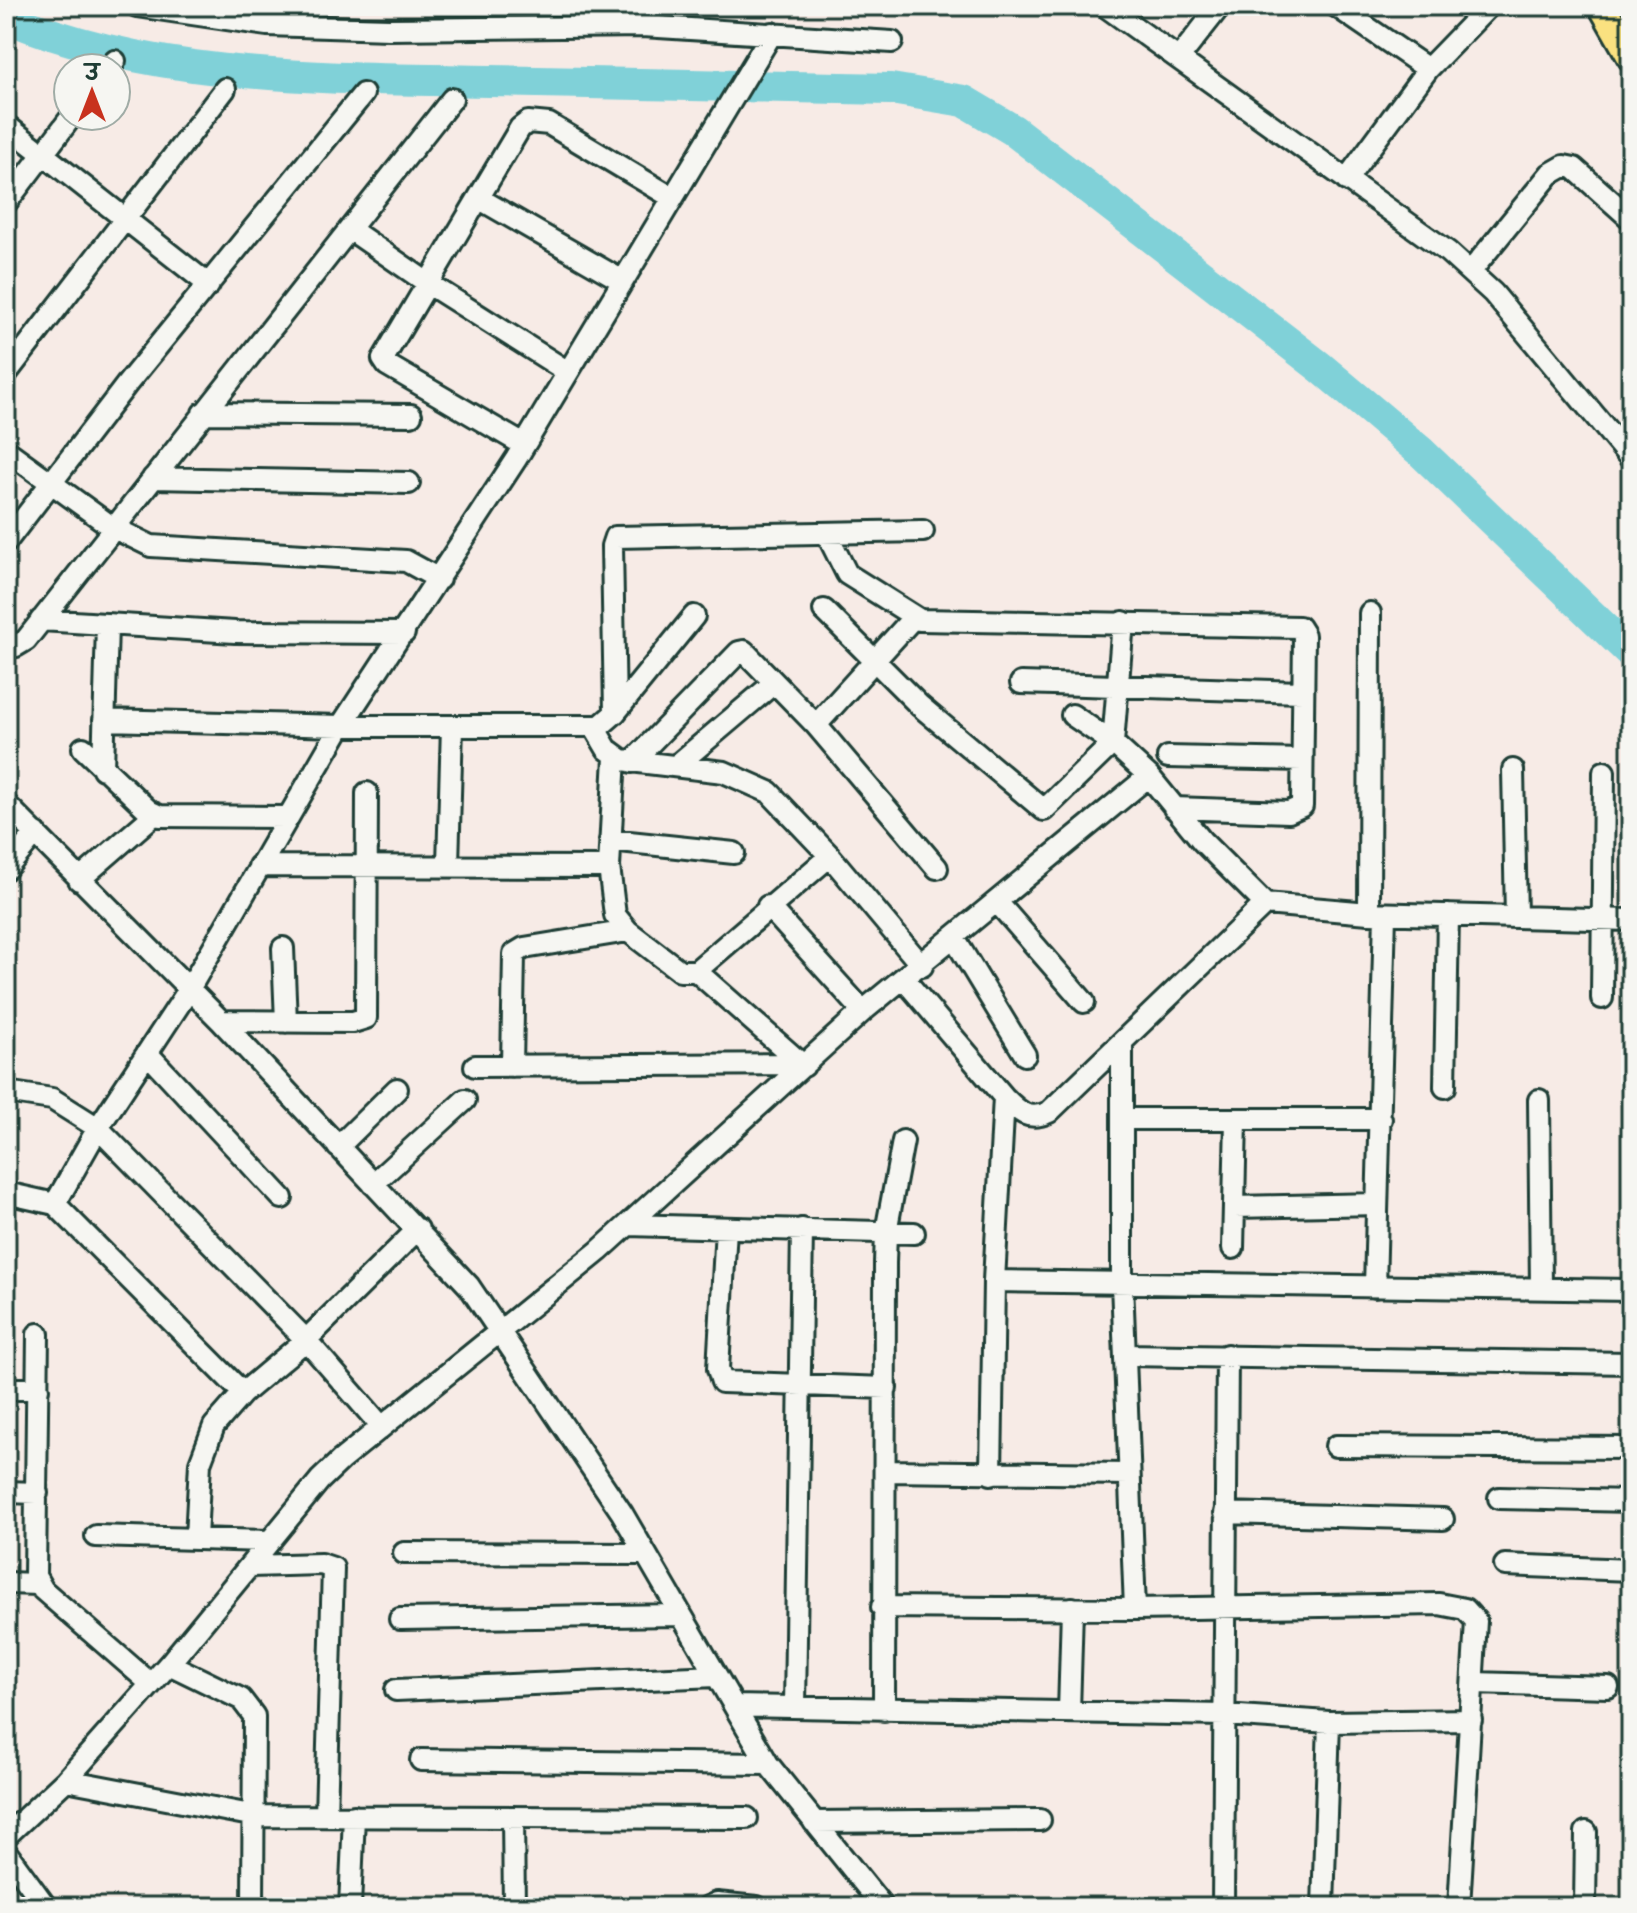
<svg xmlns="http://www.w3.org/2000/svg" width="1637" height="1913" font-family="'Playpen Sans','Playpen Sans Deva',sans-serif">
<rect width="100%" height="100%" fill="#f7ebe6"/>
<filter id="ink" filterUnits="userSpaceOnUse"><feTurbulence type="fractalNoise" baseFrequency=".0125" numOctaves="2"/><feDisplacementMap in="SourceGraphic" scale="16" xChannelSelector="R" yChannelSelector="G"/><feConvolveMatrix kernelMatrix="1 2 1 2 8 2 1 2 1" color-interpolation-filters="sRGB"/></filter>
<g filter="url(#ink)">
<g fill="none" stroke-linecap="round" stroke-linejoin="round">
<path stroke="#80d1d8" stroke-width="32" d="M6 17C156 81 330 78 490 81 624 84 757 86 891 89L964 101 1013 130 1320 367 1421 452 1631 653"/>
<g stroke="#1f3d34" stroke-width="26">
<path id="minor" d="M137 6 267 25 389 29 643 26 892 42
M1105 6 1448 252 1493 293 1631 459
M1336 6 1428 69
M1179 58 1220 6
M109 68 115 61
M6 125 209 285
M1346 180 1428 69 1489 6
M480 199 621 280
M6 203 72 116
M351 230 429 284 568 372
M1471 271 1550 174 1564 166 1574 168 1631 219
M6 374 225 89
M203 413 411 415
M524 445 387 365 383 359 520 128 528 122 549 124 673 198
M6 450 112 527 151 546 406 561 439 579
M153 478 409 483
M827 534 847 574 920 620 1299 627 1304 635 1302 806 1289 812 1174 808
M6 542 127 384 363 94
M824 610 920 706 1044 810 1113 743 1123 622
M41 620 235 632 404 633
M6 639 16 646 26 640 452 99
M1021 683 1302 692
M615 713 612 546 615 537 923 531
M1072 715 1113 743 1149 776 1202 841 1265 904 1369 913 1631 920
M104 720 341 726H600L615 713 694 616
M816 725 914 617
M594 727 607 749 622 760 724 772 769 792 830 856 922 966
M83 748 149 811 160 816 287 817
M615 757 609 867 615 915 628 931 680 971H696L830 856
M1168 757 1302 760
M632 762 739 652 744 651 816 725 937 868
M677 765 774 683
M103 769 107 624
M1513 770 1516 917
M6 804 221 1021 469 1286 622 1513 768 1764 883 1907
M610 840 734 853
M448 864 452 726
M259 866 609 867
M6 869 36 833
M79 880 155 814
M997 902 1084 1002
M768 906 863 1011
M1369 913 1370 613
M954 938 1025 1055
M283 948 286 1022
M696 971 804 1066
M903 978 1004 1097C1018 1111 1028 1122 1049 1112L1265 904
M1602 998 1604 772
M221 1021 353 1022 366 1018 367 793
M1122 1043V1283L1135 1609
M147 1053 282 1198
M475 1066 801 1064
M512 1066 514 954 524 948 628 931
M1445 1087 1448 915
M6 1092 52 1099 98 1128 306 1340 381 1426
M1539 1100 1541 1288
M1122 1119H1236L1233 1248
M1236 1119H1381
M338 1147 397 1089
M373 1184 465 1100
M6 1193 55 1204 243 1393
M55 1204 98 1128 188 991 341 726 516 459 772 33
M1234 1207 1377 1204
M628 1225 914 1233
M726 1228 718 1369 722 1382 886 1388
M994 1281 1004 1097
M1375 1287 1385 914
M38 1334 35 1576 43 1590 151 1684
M1125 1355 1631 1363
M6 1389H38
M1336 1446 1631 1448
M885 1471 1128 1474
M991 1474 994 1281 1631 1290
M6 1492 37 1493
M1499 1498 1631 1501
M1225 1513 1443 1519
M96 1536 269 1541
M196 1538 200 1463 214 1426 243 1393 306 1340 418 1229
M404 1553 644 1554
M1505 1565 1631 1570
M250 1566 321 1564 333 1568 326 1816
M6 1583 38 1584
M882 1607 1135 1609 1439 1604 1465 1609 1476 1621 1459 1907
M400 1619 679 1615
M169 1664 241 1699 254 1716 253 1907
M1474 1683 1608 1687
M396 1690 716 1676
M735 1706 1224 1715 1329 1722 1471 1720
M795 1707 802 1229
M884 1710 885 1263 886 1232 903 1141
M1069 1712 1072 1608
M421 1760 768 1764
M66 1780 256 1816 747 1818
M513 1817 514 1907
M814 1822 1040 1820
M6 1836 66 1780 169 1664 320 1480 341 1460 599 1251 863 1011 1149 776
M6 1852 46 1907
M350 1907 354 1816
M708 1907 717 1903 757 1907
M1223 1907 1227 1355
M1323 1907 1329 1722
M1585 1907 1586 1832"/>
</g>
<g stroke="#1f3d34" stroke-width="32">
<path id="major" d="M1602 6 1631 57"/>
</g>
<use href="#minor" stroke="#f6f6f2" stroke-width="20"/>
<use href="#major" stroke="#fae180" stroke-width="26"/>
</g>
</g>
<rect width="1637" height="1913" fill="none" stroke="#f6f6f2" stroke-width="32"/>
<rect x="16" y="16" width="1605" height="1881" fill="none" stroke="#1f3d34" stroke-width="3" filter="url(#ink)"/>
<g transform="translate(92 92)"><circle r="38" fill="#f6f6f2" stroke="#a0aca6" stroke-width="2"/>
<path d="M0-6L14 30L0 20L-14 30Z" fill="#c8321e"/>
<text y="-12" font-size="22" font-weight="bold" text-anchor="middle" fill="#1f3d34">उ</text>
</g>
</svg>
